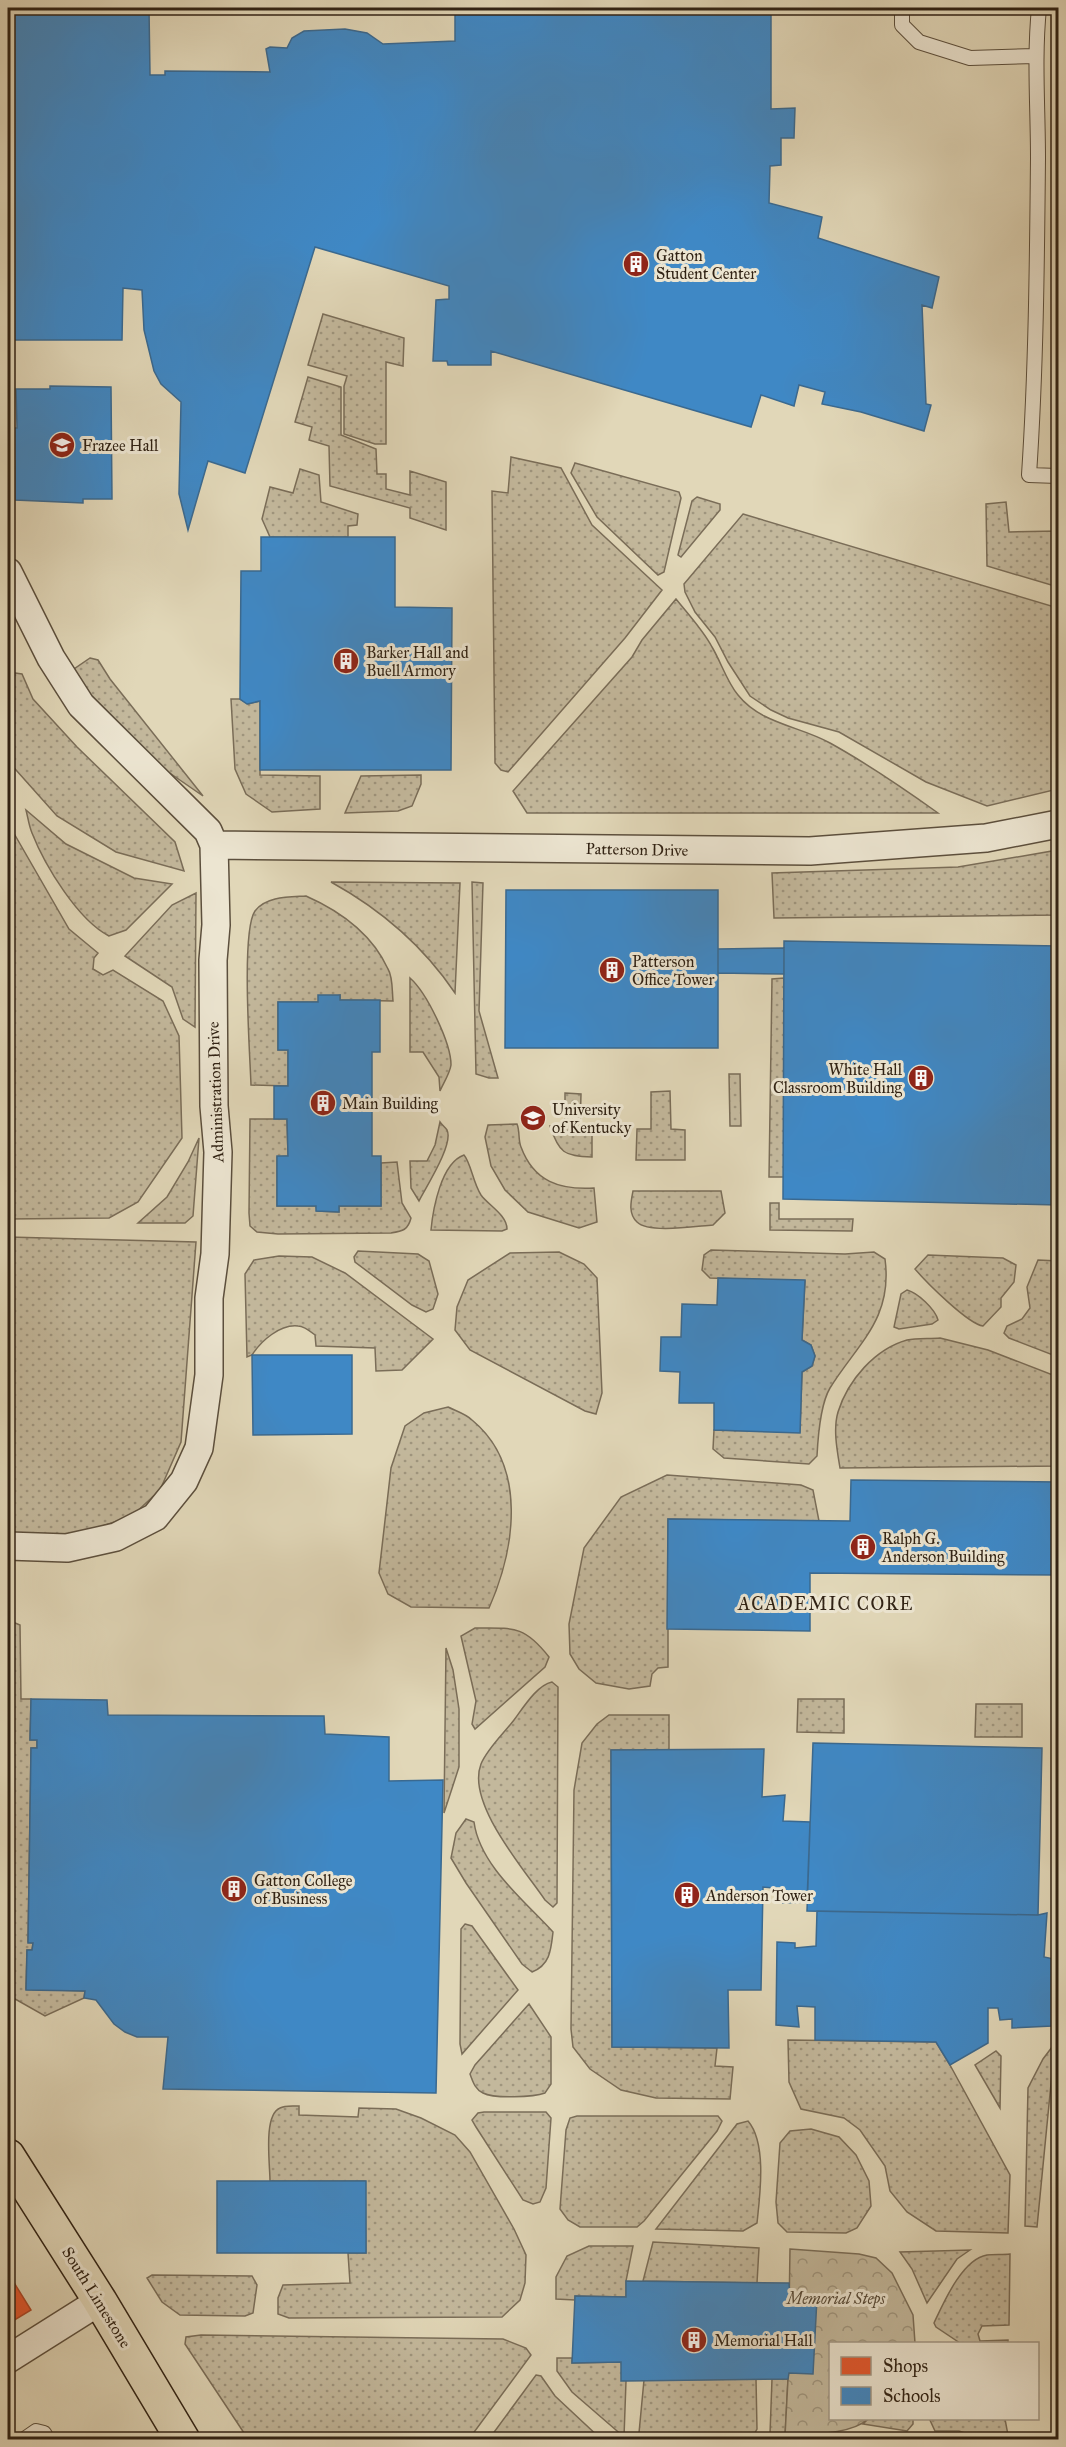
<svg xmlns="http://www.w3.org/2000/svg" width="1066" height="2447" font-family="'IM FELL Great Primer',serif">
<defs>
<pattern id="grass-dots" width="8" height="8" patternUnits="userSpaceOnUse" patternTransform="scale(1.5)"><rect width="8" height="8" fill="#c3b89c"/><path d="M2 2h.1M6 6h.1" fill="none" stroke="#9f957e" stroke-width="1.8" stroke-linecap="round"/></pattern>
<pattern id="park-crowns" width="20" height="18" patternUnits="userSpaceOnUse" patternTransform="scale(1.5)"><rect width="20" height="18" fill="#c3b89c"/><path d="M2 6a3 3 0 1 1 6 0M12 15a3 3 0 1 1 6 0" fill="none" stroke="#9f957e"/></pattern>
</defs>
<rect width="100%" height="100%" fill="#e1d7b8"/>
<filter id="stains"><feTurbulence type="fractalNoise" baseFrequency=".00333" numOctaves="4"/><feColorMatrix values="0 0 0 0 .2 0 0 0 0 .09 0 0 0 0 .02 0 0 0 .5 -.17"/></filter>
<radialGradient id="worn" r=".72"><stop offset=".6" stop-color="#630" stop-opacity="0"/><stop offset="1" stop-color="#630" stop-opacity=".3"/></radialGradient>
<path fill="url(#grass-dots)" stroke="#7a6d58" stroke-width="1.5" d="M323 314 404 338 403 366 386 362V444H375L344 434V386L347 376 308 365Z
M308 377 341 387V435L376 449 377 474H386V489L410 495V471L446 482V530L410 518V508L330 486 329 446 309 440 312 427 295 422Z
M511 457 561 468 592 525 662 590 625 638 508 772 501 770 495 763 492 491 508 493Z
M575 463 679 492 681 498 664 572 658 575 597 517 571 473Z
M300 469 319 475 321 502 358 514 357 525 348 526V537H270L262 519 270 487 293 493Z
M697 497 720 504V510L681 557 678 555 692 501Z
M1006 502 1009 532 1058 531V587L987 566 986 504Z
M743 514 1058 608V789L987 806 926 782 839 732 788 718 771 710 750 696 728 662 715 637 695 612 685 592 684 584Z
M676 599C688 614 703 630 712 647 721 662 727 682 738 695 761 724 800 726 830 743 868 764 903 788 938 813H527L513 791 632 657 642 640Z
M90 658 98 660 110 679 203 796 161 767 122 733 72 675 74 669Z
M8 672 22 674 33 699 77 747 175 842 184 871 116 852 57 816 8 761Z
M231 699H240L248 704 260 701V775L320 776V809L272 812 246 794 235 769Z
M421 775V784L412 806 398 811 345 813 361 776Z
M26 810 66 844 134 878 172 884 126 930 109 936C78 920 45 866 32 833 29 826 28 818 26 810Z
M8 823 69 929 98 953 94 958 93 969 103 975 113 970 163 1001 179 1036 182 1138 138 1202 109 1218 8 1219Z
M1058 850V915L774 918 772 873 958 867Z
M331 882 460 883 455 993C424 947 380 909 331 882Z
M472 882 483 883 479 1011 498 1078H489L476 1074Z
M196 893 195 1027 183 1019 172 987 125 956 172 905Z
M306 896C340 911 372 934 388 969 393 977 392 991 393 1001L340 1000V995L318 1002H278V1050H288V1086L251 1085C250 1055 241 931 255 911 266 896 290 897 306 896Z
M410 978C427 993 451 1043 451 1065 450 1073 443 1084 440 1091L439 1077 423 1052H410Z
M784 978V1177H769L772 979Z
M729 1074H740L741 1126H730Z
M670 1091 671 1129 685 1130V1160H636L637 1129H651V1092Z
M565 1093 581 1094 580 1130H592V1157C564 1156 559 1153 550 1126H565Z
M250 1119H287L288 1156 277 1157V1206H316L317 1211 339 1212V1206H381V1163L397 1162 402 1203 411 1218C408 1230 403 1231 391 1233L278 1234 257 1232 250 1226 249 1213Z
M440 1122C442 1125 445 1127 447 1130 454 1144 426 1187 419 1201L411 1188 410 1161H427L435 1145Z
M517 1124C520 1131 518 1140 521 1147 534 1182 560 1190 594 1188L597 1222 579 1228 528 1212 505 1190 491 1166 485 1137 488 1125Z
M199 1138 193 1216 185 1223H138L167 1197 188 1162Z
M464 1155C471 1163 473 1183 481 1195 488 1205 507 1215 507 1229L502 1231 431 1230C433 1209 441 1163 464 1155Z
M633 1191H721L725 1213 713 1225C697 1226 649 1234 637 1222 628 1214 631 1201 633 1191Z
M770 1203H779V1219H853L852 1231 770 1230Z
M8 1237 196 1242 181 1442 160 1490 132 1516 73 1536 8 1535Z
M711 1250 845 1254 874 1252 885 1259C893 1319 858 1343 830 1388 820 1405 818 1436 817 1456L809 1464 724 1458 713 1449 714 1430 800 1432 802 1372 812 1366 815 1356 811 1345 802 1340 805 1281 710 1278 702 1270 704 1255Z
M358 1251 418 1254 429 1261 438 1294 433 1309 426 1312 412 1305 355 1262 354 1257Z
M559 1252 584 1264 597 1278 602 1393 596 1414 585 1411 470 1350 455 1330 457 1307 468 1280 510 1253Z
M928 1255 1003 1258 1016 1265 1014 1282 1001 1298V1307L983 1326C968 1324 926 1282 915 1269Z
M279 1256 312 1257 345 1273 433 1339 402 1370 376 1371 375 1348 316 1346 315 1335C310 1331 304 1326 298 1326 280 1324 261 1341 252 1355L247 1357 245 1274 254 1260Z
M1038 1260 1058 1261V1357L1009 1338 1004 1333 1007 1326 1022 1319 1030 1308 1027 1287Z
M907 1290C918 1293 935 1309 938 1320L932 1324 899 1329 894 1327 901 1294Z
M940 1338 988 1350 1058 1377V1466L840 1468C837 1450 833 1429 838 1412 848 1380 875 1349 907 1340 917 1338 930 1339 940 1338Z
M448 1407C456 1411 466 1414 472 1420 528 1466 515 1549 489 1608L411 1607 388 1594 379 1573 391 1468 405 1426 424 1413Z
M667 1475 801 1485 813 1490 819 1521 668 1519V1667L658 1668 652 1674 650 1686 629 1689 596 1683 579 1669 570 1654 569 1624 584 1548 621 1497Z
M8 1620 20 1625 21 1699H31L30 1740H37V1748H31L28 1942 33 1943 32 1950H27L26 1989 85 1991 84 1998 45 2016 8 1995Z
M475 1628C513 1628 524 1625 549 1657L545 1667 475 1729 472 1724 476 1701 461 1636Z
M446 1648 453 1670 459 1709V1767L444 1813Z
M552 1682 558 1687 557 1903 553 1907 545 1900C524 1869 466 1803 481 1764 487 1749 504 1733 514 1720 523 1708 537 1685 552 1682Z
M798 1699H844V1733L797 1732Z
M976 1704H1022V1737H975Z
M609 1715H669V1750H611L612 2047 717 2048 715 2066 733 2067 730 2099 656 2098 621 2090 590 2069 573 2047 571 2029 574 1790 582 1743 597 1724Z
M466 1819 474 1822C480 1866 525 1901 553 1932 551 1950 550 1965 532 1972L522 1964 466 1883 451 1858 456 1833Z
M465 1924 472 1926 518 1990 462 2054 460 2044 461 1929Z
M529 2004 551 2037V2084L545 2093C534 2097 494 2099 483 2093 475 2089 473 2082 470 2074L475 2065Z
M788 2040 936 2042 950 2065 1010 2175 1008 2233 936 2231 907 2212 890 2191 885 2166 860 2130 844 2118 801 2109 789 2082Z
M1055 2043 1037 2227 1025 2226 1028 2088 1043 2059Z
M996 2051 1001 2056 1000 2108 975 2065Z
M299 2106V2115L358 2117 359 2108 396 2109 421 2118 455 2135 470 2152 514 2229 526 2255 525 2283 520 2300 502 2317 289 2318 278 2314V2298L283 2285 350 2283 348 2253H366L365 2181H270C270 2164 263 2115 280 2108 285 2105 294 2106 299 2106Z
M484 2112H546L551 2118 546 2188 540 2202 533 2204 523 2200 476 2127 472 2120 478 2113Z
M577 2116H718L722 2121 717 2131 644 2221 637 2227H580L568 2220 560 2209 566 2130 570 2118Z
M748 2121C767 2143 760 2195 757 2223L743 2231 656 2229 737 2124Z
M811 2129 839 2137 856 2155 869 2181 871 2206 857 2228 846 2233 787 2232 778 2223 776 2202 780 2143 790 2131Z
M653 2242 759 2248 757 2283 643 2281Z
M589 2246H633L626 2281V2297L575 2296V2300L556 2299V2277L567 2256Z
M970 2250 957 2259 927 2303 912 2269 900 2252Z
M1010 2254 1009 2325 982 2326 978 2334 980 2341 1008 2340V2343H960L936 2327 934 2323C943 2304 962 2259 987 2255 994 2254 1003 2255 1010 2254Z
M152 2275 252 2276 257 2285 253 2313 245 2316 180 2315 162 2302 147 2278Z
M201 2335 503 2339 526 2348 531 2355 469 2439H248L185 2344 186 2337Z
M557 2358H572V2363L621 2362 626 2381 624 2437 572 2392 557 2371Z
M536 2375 541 2376 555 2396 601 2439H489Z
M756 2379 757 2429 753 2436 647 2439 639 2433 644 2380Z
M772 2379H788L785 2436 778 2437 770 2434Z
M929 2418 1005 2419 1008 2435 973 2436 959 2431H935Z
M868 2419H913V2424L907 2431 863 2424Z"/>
<path fill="url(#park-crowns)" stroke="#7a6d58" stroke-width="1.5" d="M790 2249 859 2254 876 2258 892 2273 913 2315 915 2343 830 2344V2418L868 2419C851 2435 808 2434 785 2436L788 2379Z"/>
<path fill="#e4572e" stroke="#ae4726" stroke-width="1.5" d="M8 2273 31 2310 8 2324Z"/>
<path fill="#3f88c5" stroke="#3a6990" stroke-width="1.5" d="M8 8H149L150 75H165V71L270 72 266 49 270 47 287 48 292 38 304 31 345 29 367 33 383 44 455 41V8H771V109L795 108 794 138H781V165L770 166 769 203 822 217 818 238 939 277 932 308 922 305 926 404 931 405 924 431 861 412 822 404 825 392 799 385 794 406 761 395 751 427 491 351V365H448L447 361H433L436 300 449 299V286L315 247 245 473 208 461 188 530 179 494 181 402 161 384 154 371 144 330 142 290 123 288 122 340H8Z
M50 386 111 387 112 499H83V503L15 500V461H12V428H17L16 389H50Z
M261 537H395V607L452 608 451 770H260V701L247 704 240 699V692L241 571H261Z
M506 890H718V1048H505Z
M784 941 1058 946V1205L783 1199Z
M784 948V974L718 973V949Z
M318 995H340V1000H380V1052H372V1156H381V1206H339V1212L316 1211V1206H277V1156H288L287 1119H274V1086H288V1050H278V1002H318Z
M718 1278 805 1280 802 1340 811 1345 815 1356 812 1366 802 1372 800 1433 714 1430V1403H679L680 1372 660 1371 661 1337H681L682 1304 717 1305Z
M252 1355H352V1434L253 1435Z
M851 1480 1058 1482V1575L810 1573V1631L667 1629 668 1519 850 1521Z
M31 1699 107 1700 108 1715 324 1716 325 1734 389 1737V1781L443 1780 436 2093 163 2089 168 2037H137L125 2032 114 2024 96 2000 84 1998 85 1991 26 1990 27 1950H32L33 1943H28L31 1748H37V1740H30Z
M813 1743 1042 1748 1038 1915 807 1911Z
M764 1749 762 1797 785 1795 783 1821 810 1822 807 1902 783 1903 784 1889 763 1887 761 1990H728L729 2048 612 2047 611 1750Z
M817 1911 1038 1915 1047 1913 1044 1957 1054 1959 1052 2026 1012 2028V2019L1000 2020 998 2008H988V2043L950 2065 936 2042 815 2040V2007L797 2006 799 2027 776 2025 777 1942 795 1943V1948L816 1946Z
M217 2181H366V2253H217Z
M626 2281 789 2283 790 2297 817 2298 813 2374 789 2373 788 2379 626 2381H621V2362L572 2363 575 2296 626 2297Z"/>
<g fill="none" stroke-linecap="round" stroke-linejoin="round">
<g stroke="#5c4f3d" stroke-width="16">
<path id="service" d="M902 8V25L919 42 970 58 1035 56
M1039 8C1034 58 1038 108 1038 158 1037 264 1036 369 1029 475L1058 476
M23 2440 36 2431 44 2433 48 2440"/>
</g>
<g stroke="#5c4f3d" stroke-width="30">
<path id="minor" d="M8 572 51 658 81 705 208 831 214 845 216 925 213 960 214 1106 218 1152 215 1254 209 1298V1375L199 1448 184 1481 155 1517 116 1537 67 1548 8 1546
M214 845 810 851 986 838 1058 824
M8 2359 100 2301"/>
</g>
<g stroke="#302214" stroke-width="36">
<path id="primary" d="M8 2156 100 2301 183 2440"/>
</g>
<use href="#service" stroke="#ece5d1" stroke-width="14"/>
<use href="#minor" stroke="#ece5d1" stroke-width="27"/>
<use href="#primary" stroke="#e1d7b8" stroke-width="33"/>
</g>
<defs>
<g id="building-disc" transform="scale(1.35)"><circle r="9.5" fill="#8f2418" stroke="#ece5d1"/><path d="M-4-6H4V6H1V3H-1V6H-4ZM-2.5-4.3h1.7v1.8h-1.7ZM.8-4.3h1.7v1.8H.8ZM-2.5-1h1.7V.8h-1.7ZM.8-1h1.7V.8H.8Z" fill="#fff"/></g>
<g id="university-disc" transform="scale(1.35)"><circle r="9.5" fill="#8f2418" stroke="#ece5d1"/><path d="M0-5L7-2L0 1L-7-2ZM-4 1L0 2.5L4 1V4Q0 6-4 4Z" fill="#fff"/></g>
</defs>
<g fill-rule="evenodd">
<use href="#building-disc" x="636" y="264"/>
<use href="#university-disc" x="62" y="445"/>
<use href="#building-disc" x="346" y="661"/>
<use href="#building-disc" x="612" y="970"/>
<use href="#building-disc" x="921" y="1078"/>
<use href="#building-disc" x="323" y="1103"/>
<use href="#university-disc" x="533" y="1118"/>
<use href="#building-disc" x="863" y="1547"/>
<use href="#building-disc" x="234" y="1889"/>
<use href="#building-disc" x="687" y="1895"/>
<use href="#building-disc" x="694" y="2340"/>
</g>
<g text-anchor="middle" stroke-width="6" stroke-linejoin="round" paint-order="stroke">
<g font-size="16" fill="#302214" stroke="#ece5d1" text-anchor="start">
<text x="656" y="261">Gatton<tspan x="656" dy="18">Student Center</tspan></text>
<text x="82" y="451">Frazee Hall</text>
<text x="366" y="658">Barker Hall and<tspan x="366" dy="18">Buell Armory</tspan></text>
<text x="632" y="967">Patterson<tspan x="632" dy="18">Office Tower</tspan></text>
<text x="902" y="1075" text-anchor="end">White Hall<tspan x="902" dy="18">Classroom Building</tspan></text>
<text x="342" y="1109">Main Building</text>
<text x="552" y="1115">University<tspan x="552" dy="18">of Kentucky</tspan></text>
<text x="882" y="1544">Ralph G.<tspan x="882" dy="18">Anderson Building</tspan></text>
<text x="254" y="1886">Gatton College<tspan x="254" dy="18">of Business</tspan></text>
<text x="706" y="1901">Anderson Tower</text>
<text x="714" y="2346">Memorial Hall</text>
</g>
<g font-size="16" fill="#302214" stroke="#ece5d1">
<text transform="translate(637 849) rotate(1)" y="6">Patterson Drive</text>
<text transform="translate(215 1092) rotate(-92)" y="6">Administration Drive</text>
<text transform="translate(97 2297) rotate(58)" y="6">South Limestone</text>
</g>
<g font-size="16" font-style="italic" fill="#554836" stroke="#ece5d1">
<text x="836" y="2304">Memorial Steps</text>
</g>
<g font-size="18" letter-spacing="1.5" fill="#302214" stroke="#ece5d1">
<text x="826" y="1610">ACADEMIC CORE</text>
</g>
</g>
<rect width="1066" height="2447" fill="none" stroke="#e1d7b8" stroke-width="30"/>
<rect x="9" y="9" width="1048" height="2429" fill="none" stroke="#302214" stroke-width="3"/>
<rect x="15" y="15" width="1036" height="2417" fill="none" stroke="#302214" stroke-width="1.5"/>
<rect x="829" y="2342" width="210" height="78" fill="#ece5d1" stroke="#a19785" stroke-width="1.5"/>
<rect x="841" y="2357" width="30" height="18" fill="#e4572e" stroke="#a19785" stroke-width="1.5"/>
<text x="883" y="2372" font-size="18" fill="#302214">Shops</text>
<rect x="841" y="2387" width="30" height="18" fill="#3f88c5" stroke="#a19785" stroke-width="1.5"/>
<text x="883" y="2402" font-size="18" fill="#302214">Schools</text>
<rect width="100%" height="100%" filter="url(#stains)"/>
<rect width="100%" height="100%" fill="url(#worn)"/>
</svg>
